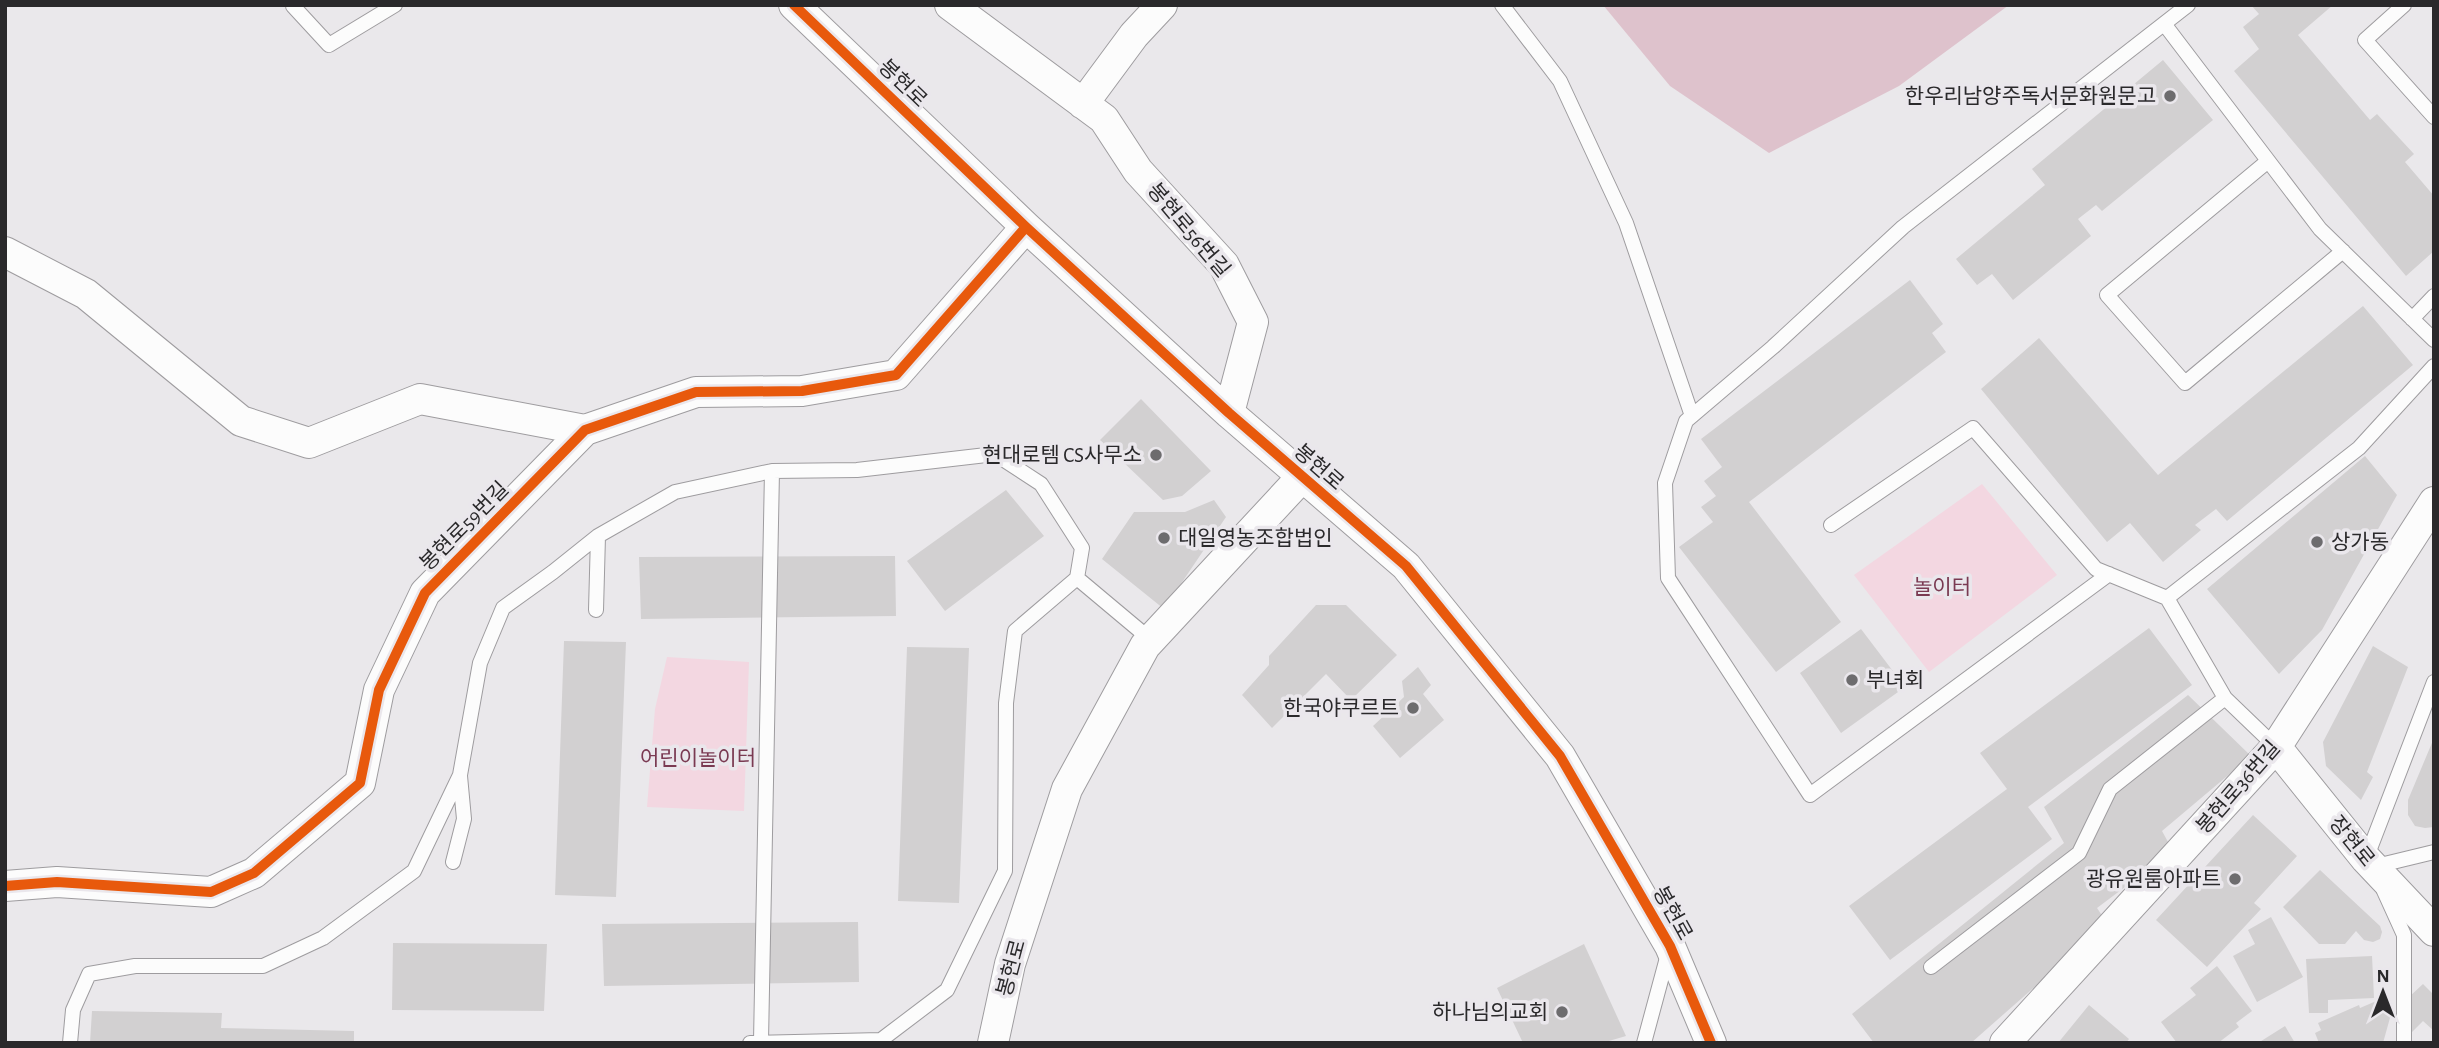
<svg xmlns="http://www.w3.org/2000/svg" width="2439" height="1048" font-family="'Alegreya Sans','Noto Sans KR',sans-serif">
<rect width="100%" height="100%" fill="#eae8eb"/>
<path fill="#f3d7e1" d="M1982 484 2057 575 1929 672 1854 575Z
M667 657 749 662 744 811 647 807 655 709Z"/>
<path fill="#dec2cc" d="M1603 5H2009L1899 86 1769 153 1670 86Z"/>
<path fill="#d2d0d1" d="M2251 5H2333L2298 35 2370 120 2377 114 2414 154 2405 162 2434 196V251L2406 276 2234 71 2259 49 2243 27 2259 14Z
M2163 60 2213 120 2102 211 2096 205 2078 219 2091 236 2013 300 1992 274 1977 285 1956 259 2045 185 2032 169Z
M1910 280 1943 324 1932 333 1946 352 1749 502 1841 622 1776 672 1679 547 1713 522 1701 507 1716 496 1704 481 1722 467 1701 439Z
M2363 306 2413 365 2227 521 2216 509 2195 525 2201 530 2163 562 2130 523 2107 542 1981 389 2039 338 2158 475Z
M1141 399 1211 471 1182 496 1163 500 1100 440Z
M2365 456 2397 495 2322 630 2279 674 2207 589Z
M1006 490 1044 536 945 611 907 561Z
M1214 500 1226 517 1164 609 1102 559 1134 512H1185Z
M895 556 896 616 641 619 639 557Z
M1316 605H1346L1397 655 1351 700 1326 674 1272 728 1242 695 1269 665V656Z
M2149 628 2192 685 2028 807 2052 839 1890 960 1849 906 2007 789 1980 753Z
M1861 629 1905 687 1841 733 1800 673Z
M564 641 626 642 616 897 555 895Z
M2373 646 2408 667 2367 772 2373 777 2361 800 2326 766 2323 742Z
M907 647 969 648 959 903 898 901Z
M1418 667 1431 685 1423 694 1444 720 1400 758 1373 726 1404 697 1402 681Z
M2188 695 2251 756 2162 831 2173 851 2097 908 2107 923 1971 1043H1874L1852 1014 2064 843 2044 807Z
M2434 738V827L2425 828 2415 826 2408 815V800Z
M2253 815 2297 856 2254 903 2261 909 2207 967 2156 920Z
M2320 870 2380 926 2382 932 2380 939 2373 942 2364 940 2356 931 2345 944H2319L2283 907Z
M2271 917 2303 977 2257 1002 2233 956 2255 944 2248 930Z
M858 922 859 982 604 986 602 924Z
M393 943 547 944 544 1011 392 1010Z
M1584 944 1626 1036 1602 1043H1523L1497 988Z
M2372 956 2374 998 2328 1000V1013H2309L2306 959Z
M2217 966 2252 1011 2236 1023 2239 1027 2218 1043H2177L2161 1022 2196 995 2190 988Z
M2423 984 2434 995V1031L2423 1021 2412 1032 2409 997Z
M2388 996 2393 1007 2383 1043H2319L2315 1033 2321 1030 2318 1023 2359 1005 2360 1008Z
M2089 1005 2129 1039 2126 1043H2058Z
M92 1011 222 1013 221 1028 354 1031V1043H90Z
M2285 1026 2295 1043H2258Z"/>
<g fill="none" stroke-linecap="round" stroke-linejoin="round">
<g stroke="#9e9c9f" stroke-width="16">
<path id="service" d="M1502 5 1560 81 1626 223 1692 416
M2404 5 2365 40 2434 117
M293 6 329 45 395 5
M2165 25 2320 229 2434 340
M2268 161 2107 295 2185 383 2343 251
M2412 319 2434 296
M1831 525 1973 428 2096 569 2167 598 2225 698 2276 747
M2109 574 1810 795 1668 578 1665 483 1686 421 1773 347 1903 227 2188 5
M1077 578 1151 640
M2167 598 2359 448 2434 366
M596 610 598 536
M2366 859 2434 682
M453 862 464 819 460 776
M2372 867 2434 852
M2384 891 2404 935V1043
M1931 967 2079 853 2110 789 2225 698
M761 1041 772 471
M70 1043 73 1010 89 974 135 966H263L323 938 414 871 460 775 480 663 503 608 553 572 598 536 675 492 772 471 857 470 995 454 1041 484 1082 548 1077 578 1015 631 1006 703 1005 871 947 990 881 1040 750 1043
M1644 1043 1668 954"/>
</g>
<g stroke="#9e9c9f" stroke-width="32">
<path id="minor" d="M794 5 1026 227 1229 413 1406 566 1560 756 1670 946 1711 1043
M950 5 1104 119 1138 171 1224 265 1253 322 1229 413
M1083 104 1134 35 1162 5
M5 252 86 294 241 421 309 443 420 399 585 430
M2276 747 2366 859 2434 931
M5 886 57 882 211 892 254 873 360 783 379 690 425 593 585 430 696 392 802 391 896 375 1026 227
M993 1043 1010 964 1067 789 1145 646 1301 478
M2005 1043 2276 747 2434 502"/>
</g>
<use href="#service" stroke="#fcfcfc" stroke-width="14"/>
<use href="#minor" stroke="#fcfcfc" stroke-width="30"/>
<g stroke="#eae7ec" stroke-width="15">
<path id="cycleway" d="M794 5 1026 227 1229 413 1406 566 1560 756 1670 946 1711 1043
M5 886 57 882 211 892 254 873 360 783 379 690 425 593 585 430 696 392 802 391 896 375 1026 227"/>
</g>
<use href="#cycleway" stroke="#e8590c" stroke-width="10"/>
</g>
<g fill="#6d6c6e" stroke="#eae7ec" stroke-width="2.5">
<circle cx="2170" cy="96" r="7"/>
<circle cx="1156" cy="455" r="7"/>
<circle cx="1164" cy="538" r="7"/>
<circle cx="2317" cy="542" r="7"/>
<circle cx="1852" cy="680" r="7"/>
<circle cx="1413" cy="708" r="7"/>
<circle cx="2235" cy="879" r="7"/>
<circle cx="1562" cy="1012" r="7"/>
</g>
<g text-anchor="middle" stroke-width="7" stroke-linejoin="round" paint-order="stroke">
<g font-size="21" fill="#2a292b" stroke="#eae7ec">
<text transform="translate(903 83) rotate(44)" y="7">봉현로</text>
<text transform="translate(1189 230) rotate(50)" y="7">봉현로56번길</text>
<text transform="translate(1319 467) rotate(41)" y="7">봉현로</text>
<text transform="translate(464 526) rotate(-45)" y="7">봉현로59번길</text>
<text transform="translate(2238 787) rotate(-49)" y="7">봉현로36번길</text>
<text transform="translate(2352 841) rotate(51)" y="7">장현로</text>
<text transform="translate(1673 913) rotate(61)" y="7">봉현로</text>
<text transform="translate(1011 968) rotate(-75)" y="7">봉현로</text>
</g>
<g font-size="21" fill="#2a292b" stroke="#eae7ec" text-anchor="end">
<text x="2156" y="103">한우리남양주독서문화원문고</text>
<text x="1142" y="462">현대로템 CS사무소</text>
<text x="1178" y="545" text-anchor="start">대일영농조합법인</text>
<text x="2331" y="549" text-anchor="start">상가동</text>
<text x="1866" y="687" text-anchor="start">부녀회</text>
<text x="1399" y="715">한국야쿠르트</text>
<text x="2221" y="886">광유원룸아파트</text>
<text x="1548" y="1019">하나님의교회</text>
</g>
<g font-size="21" fill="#7a3a52" stroke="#eae7ec">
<text x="1942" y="594">놀이터</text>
<text x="698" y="765">어린이놀이터</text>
</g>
</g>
<rect width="2439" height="1048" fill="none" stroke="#2a292b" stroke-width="14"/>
<g transform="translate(2383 992)" stroke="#eae7ec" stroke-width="5" paint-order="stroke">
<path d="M0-5L12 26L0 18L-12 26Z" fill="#2a292b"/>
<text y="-10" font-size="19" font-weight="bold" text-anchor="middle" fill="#2a292b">N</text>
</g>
</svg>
